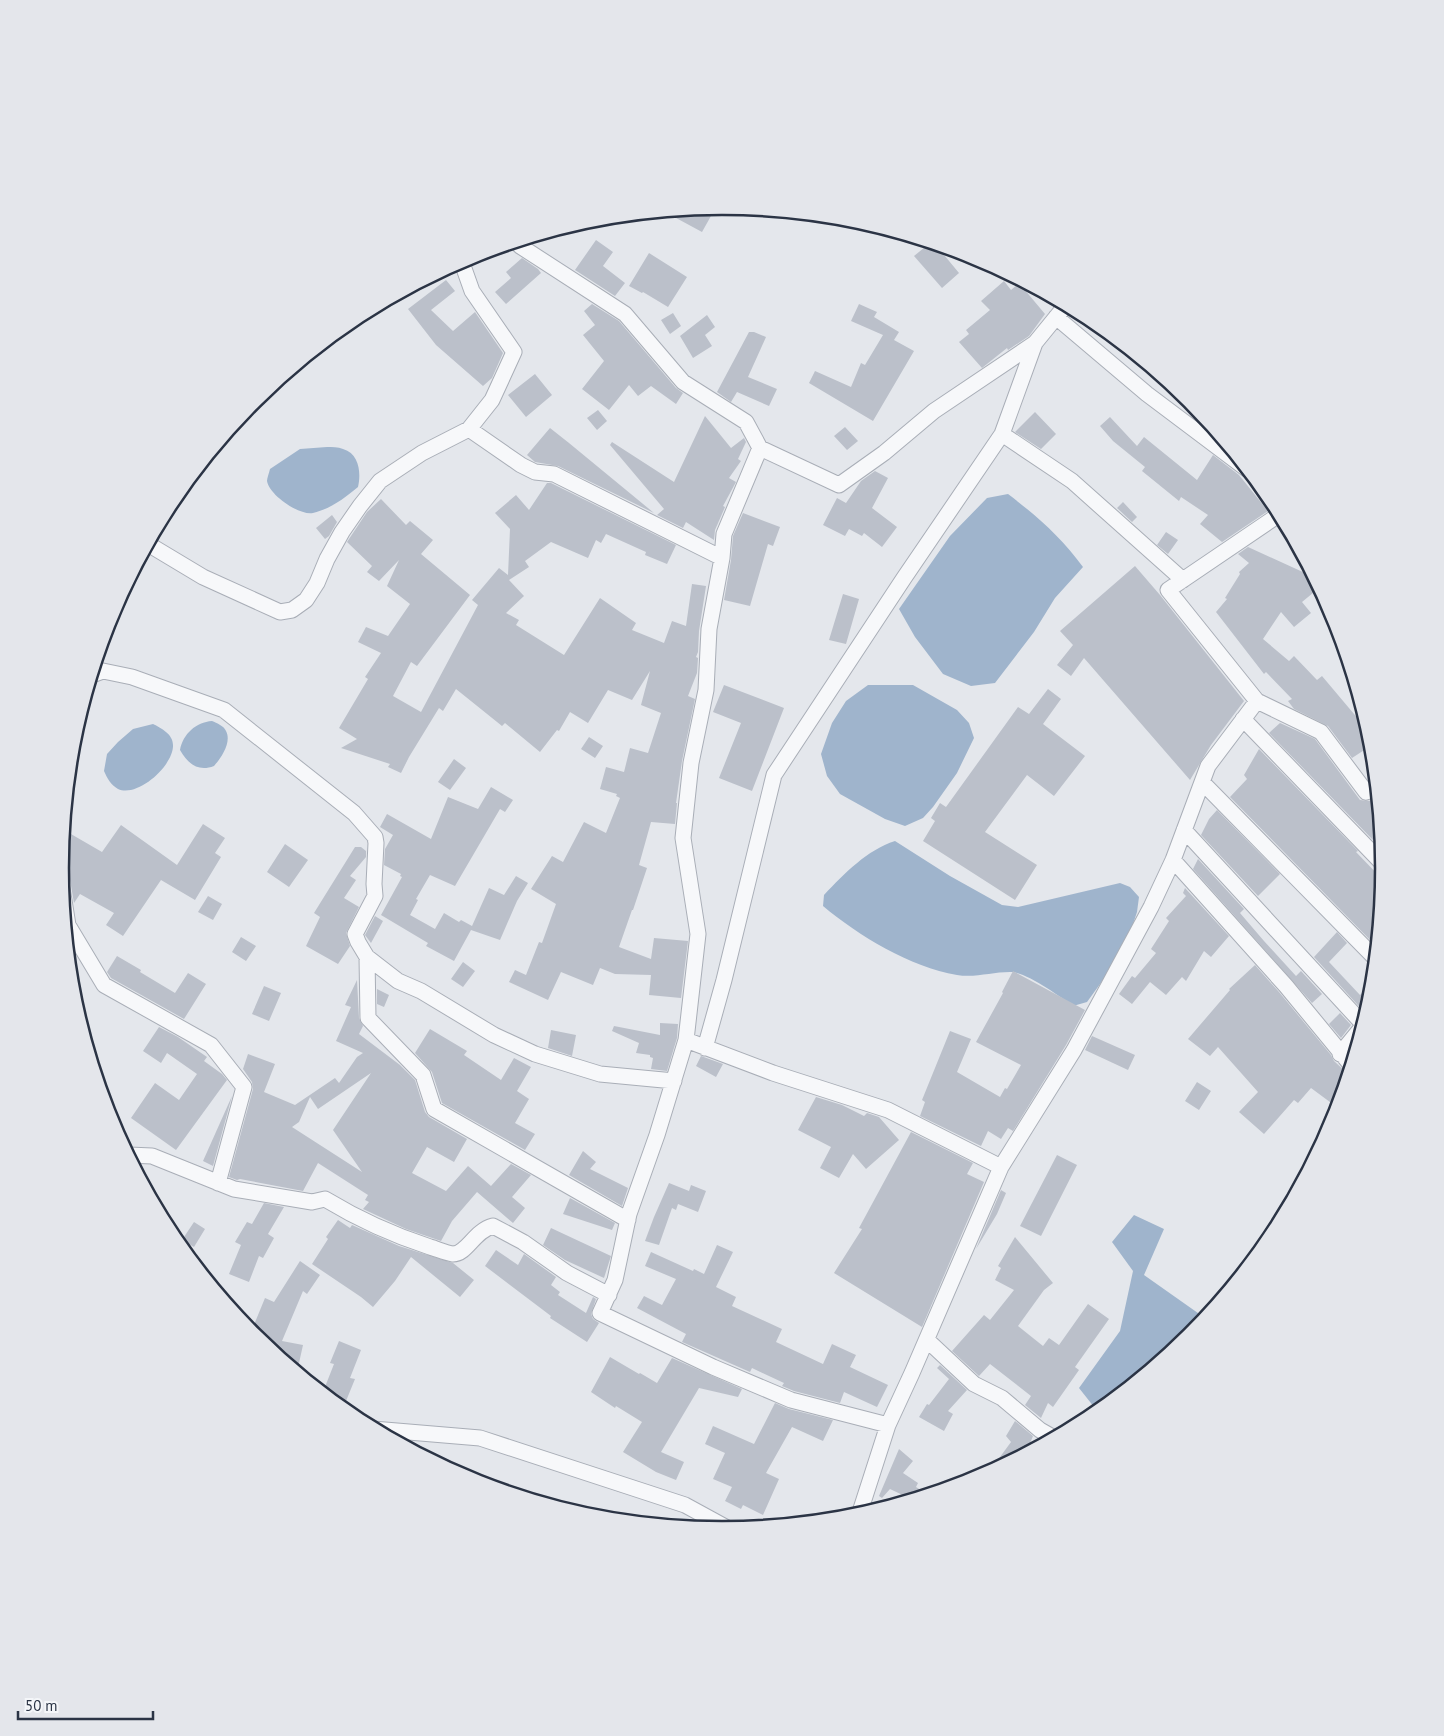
<svg xmlns="http://www.w3.org/2000/svg" width="1444" height="1736" font-family="'PT Sans',sans-serif">
<rect width="100%" height="100%" fill="#e4e7ec"/>
<path fill="#9fb4cc" d="M327 447C332 447 338 447 343 449 360 454 361 474 358 487 345 498 330 509 313 513 300 516 269 495 267 481 267 478 269 473 270 469L300 449Z
M1008 494C1037 516 1061 537 1083 567L1055 598 1034 632 995 683 971 686 943 674 915 637 899 609 950 536 987 498Z
M868 685H913L957 710 969 723 974 738 957 773 933 807 923 818 905 826 885 819 840 794 827 776 821 754 832 723 846 701Z
M212 721C217 723 224 726 226 731 232 742 221 758 214 766 198 772 188 764 180 750 183 734 196 722 212 721Z
M153 724C161 728 173 734 173 745 174 765 138 798 118 789 111 785 107 778 104 771L107 754 118 742 133 729Z
M895 841 950 876 1002 905 1018 907 1120 883 1130 887 1139 897 1137 912 1128 939 1116 962 1087 1002 1073 1006C1061 997 1025 971 1010 972 992 972 975 978 957 975 910 967 859 936 823 906L824 895C845 873 867 850 895 841Z
M1134 1215 1164 1229 1144 1275 1205 1318 1190 1336 1098 1412 1079 1388 1120 1331 1133 1271 1112 1242Z"/>
<path fill="#bbc0ca" fill-rule="evenodd" d="M716 207 702 232 665 212 691 209Z
M596 240 613 252 603 266 625 283 615 296 575 270Z
M930 243 935 244 959 273 942 288 914 256Z
M649 253 687 277 668 307 643 292 642 293 629 286Z
M522 258 538 269 541 273 506 304 495 292 511 278 506 272Z
M446 280 455 291 431 310 453 331 475 312 503 353 492 378 483 386 436 345 408 309Z
M1004 281 1011 290 1019 283 1045 314 1029 336 1008 350 1007 348 982 368 959 342 969 334 966 330 990 310 981 301Z
M592 304 619 321 676 388 683 393 676 404 651 386 638 396 629 385 609 410 582 389 604 361 583 335 595 325 584 311Z
M859 304 877 312 874 317 899 332 894 340 914 351 873 421 809 383 815 371 851 387 861 363 865 365 883 335 851 321Z
M673 313 681 326 670 334 661 320Z
M707 315 715 327 705 335 712 346 693 358 680 336Z
M749 332H754L766 337 748 377 777 389 769 406 737 392 731 402 717 392Z
M535 374 552 395 526 417 508 395Z
M598 410 607 421 597 430 587 418Z
M1035 412 1056 434 1041 449 1015 432Z
M705 416 731 448 744 438 746 442 738 459 741 461 729 478 736 482 723 506 725 507 715 530 714 540 686 522 683 528 657 515 664 509 610 445 612 442 674 482Z
M1110 417 1137 446 1144 437 1197 480 1213 455 1239 475 1268 511 1222 542 1200 524 1208 515 1181 497 1179 501 1142 471 1145 467 1113 441 1100 426Z
M845 427 858 441 847 450 834 436Z
M550 428 569 443 654 513 558 466 535 462 527 455Z
M875 471 888 478 872 508 897 527 882 547 864 533 862 536 849 529 845 536 823 525 837 498 846 503 861 481Z
M547 483H551L676 545 667 564 645 555 646 552 606 534 601 543 596 540 588 558 551 542 525 561 529 567 509 580 524 596 506 613 519 620 516 625 564 655 600 598 636 623 632 630 664 643 672 621 686 626 692 584 706 586 699 631 698 652 696 657 698 658 697 673 688 696 695 699 682 761 676 803H677L675 824 651 822 639 865 647 868 633 910H632L619 947 651 959 654 938 688 941 681 998 649 995 651 975 615 974 600 968 593 985 561 972 548 1000 509 982 515 970 526 975 539 942 542 943 556 904 531 889 552 856 563 862 584 822 606 833 620 798 616 796 617 794 600 789 606 767 624 772 630 748 648 753 661 713 641 705 650 671 632 700 608 690 588 723 570 712 559 731 557 730 540 752 505 723 502 726 456 689 443 711 439 708 409 757 401 773 388 767 390 764 341 748 357 739 339 728 368 679 365 677 381 653 358 642 366 627 388 636 410 604 387 586 399 560 379 581 367 572 372 566 347 542 367 512 381 499 406 525 410 521 433 540 421 554 470 595 417 666 411 662 393 696 421 712 478 605 472 600 499 568 508 575 510 529 495 513 516 495 529 510Z
M1123 502 1137 517 1132 522 1117 508Z
M743 513 780 527 773 546 768 544 750 606 724 600 731 560 733 536Z
M332 515 337 522 329 536 325 539 316 528Z
M1166 532 1178 540 1168 554 1157 545Z
M1248 547 1305 573 1309 569 1319 588 1302 602 1311 613 1294 627 1281 612 1263 639 1289 661 1294 656 1317 680 1322 676 1370 733 1372 745 1352 758 1328 726 1294 709 1288 701 1292 699 1266 672 1264 674 1216 612 1227 599 1225 598 1240 574 1239 572 1249 563 1238 554Z
M1135 566 1160 595 1244 701 1211 745 1190 780 1084 658 1071 676 1057 665 1073 645 1060 631Z
M843 594 859 599 846 644 829 640Z
M724 685 784 708 752 791 719 778 741 723 713 712Z
M1048 689 1061 699 1043 724 1085 756 1054 796 1027 775 985 832 1037 865 1015 900 923 841 935 821 931 818 940 803 946 807 1018 707 1029 714Z
M1280 723 1315 739 1360 800 1369 801 1377 798 1381 835 1373 840 1269 733Z
M589 737 603 746 595 758 581 749Z
M1259 749 1358 851 1356 852 1383 880 1376 946 1230 797 1247 779 1244 775Z
M454 759 466 768 450 790 438 782Z
M491 787 513 800 505 812 500 809 455 886 430 875 416 899 418 900 410 915 435 929 444 913 459 922 461 920 472 926 489 888 504 895 516 876 528 883 517 901 500 940 471 930 454 961 426 946 428 943 381 915 402 877 400 876 401 874 384 865 385 849 393 835 380 827 387 814 431 839 448 797 478 809Z
M1217 810 1280 874 1258 896 1201 835 1209 819Z
M203 824 225 838 215 853 221 857 195 900 161 880 123 936 106 925 114 913 80 894 74 903 70 880 68 876 60 873 64 830 102 852 121 825 177 865Z
M285 844 308 860 289 887 267 872Z
M355 847H361L366 851V857L350 876 356 880 344 898 359 907 346 933 350 946 338 964 306 946 320 917 314 913Z
M1198 859 1244 909 1240 913 1264 941 1296 976 1301 971 1322 994 1312 1003 1193 869Z
M1185 888 1229 936 1211 957 1204 951 1186 981 1182 977 1166 995 1150 982 1132 1004 1119 994 1132 976 1135 978 1156 953 1151 949 1169 921 1166 918 1186 896 1183 893Z
M208 896 222 904 213 920 198 912Z
M375 916 383 921 371 943 365 935Z
M1337 932 1347 943 1329 962 1360 995 1373 983 1371 997 1366 1014 1314 957Z
M241 937 256 946 246 961 232 952Z
M117 956 141 970 140 972 175 993 188 973 206 984 184 1019 111 978 107 972Z
M463 962 475 971 463 987 451 979Z
M1255 965 1279 992 1331 1055 1334 1061 1348 1074 1338 1108 1311 1088 1298 1103 1294 1100 1264 1134 1239 1112 1258 1092 1218 1047 1210 1056 1188 1039 1230 990 1229 989Z
M1013 971 1085 1010 1066 1045 1013 1131 1008 1128 1001 1139 988 1131 981 1146 920 1116 925 1102 922 1100 950 1031 971 1039 957 1072 1000 1097 1005 1088 1007 1089 1021 1065 976 1042 1003 993 1002 992Z
M357 980 359 1018 363 1026 359 1034 400 1065 415 1080 425 1112 429 1117 467 1139 454 1162 427 1147 412 1173 446 1191 468 1166 491 1186 511 1164 531 1175 512 1197 525 1208 513 1223 477 1192 452 1221 441 1241 406 1229 363 1209 369 1202 365 1200 368 1195 318 1163 303 1191 240 1179 237 1180 229 1177 253 1089 252 1082 243 1069 248 1054 275 1064 264 1092 295 1105 335 1078 339 1083 357 1057 363 1053 336 1041 351 1007 345 1005ZM371 1073 333 1130 362 1172 292 1127 299 1122 310 1097 318 1109Z
M264 986 281 993 269 1021 252 1014Z
M377 989 389 995 384 1007 377 1004Z
M1340 1013 1351 1025 1341 1038 1329 1024Z
M660 1023 678 1024 677 1038 667 1071 651 1069 653 1058 650 1057V1055L636 1053 639 1043 612 1031 614 1026 660 1035Z
M159 1027 178 1037 207 1057 204 1061 222 1074 227 1080 176 1150 131 1118 155 1083 179 1100 197 1074 167 1053 161 1063 143 1051Z
M430 1029 467 1051 464 1055 501 1080 514 1058 531 1067 517 1091 529 1099 515 1123 535 1134 525 1150 442 1103 432 1072 415 1053Z
M551 1030 576 1035 572 1056 548 1048Z
M1092 1036 1135 1055 1128 1070 1085 1050Z
M701 1056 723 1064 716 1077 696 1066Z
M1197 1082 1211 1091 1199 1110 1185 1101Z
M232 1096 213 1166 203 1161Z
M816 1097 842 1105 864 1116 867 1113 879 1117 899 1140 866 1169 853 1154 839 1178 820 1168 831 1147 798 1130Z
M911 1132 973 1163 967 1174 984 1182 922 1327 834 1273 862 1229 859 1228Z
M583 1151 596 1162 590 1169 628 1188 622 1206 569 1175Z
M1057 1155 1077 1165 1041 1236 1020 1226Z
M669 1183 689 1191 691 1185 706 1191 698 1212 678 1204 676 1210 672 1208 659 1245 645 1241 654 1217Z
M1001 1190 1006 1193 997 1214 976 1249Z
M570 1198 615 1223 612 1230 563 1214Z
M264 1203 284 1207 268 1234 274 1238 263 1258 259 1256 249 1282 229 1274 241 1245 235 1242 247 1222 252 1224Z
M338 1220 350 1228 352 1225 399 1246 453 1263 474 1280 460 1297 411 1257 395 1281 373 1307 361 1297 312 1264 328 1239 326 1237Z
M194 1222 205 1229 194 1247 182 1240Z
M551 1228 611 1256 604 1278 565 1260 543 1245Z
M1015 1237 1053 1283 1044 1290 1018 1326 1043 1346 1049 1338 1059 1345 1088 1304 1109 1319 1075 1367 1079 1370 1053 1407 1048 1403 1041 1418 1025 1405 1031 1396 990 1364 979 1376 952 1351 984 1315 990 1320 1014 1290 995 1280 1001 1268 998 1266Z
M717 1245 733 1252 716 1287 736 1297 732 1306 782 1329 776 1342 823 1364 832 1344 856 1355 850 1367 888 1385 877 1407 844 1392 840 1403 794 1391 782 1386 784 1383 752 1368 750 1372 682 1342 686 1334 637 1308 644 1296 662 1305 676 1279 645 1266 651 1252 693 1271 694 1269 704 1274Z
M496 1250 518 1265 524 1254 556 1277 551 1285 560 1292 558 1295 586 1313 593 1297 596 1299 591 1314 593 1319 599 1323 587 1342 550 1318 551 1316 485 1266Z
M300 1261 320 1275 307 1294 303 1291 282 1341 303 1345 297 1372 251 1332 265 1298 274 1302Z
M339 1341 361 1350 350 1378 355 1379 346 1401 323 1392 334 1364 330 1363Z
M610 1357 639 1374 640 1373 657 1383 672 1358 742 1389 738 1397 699 1388 661 1452 684 1462 676 1480 656 1472 623 1452 642 1422 616 1406 615 1408 591 1392Z
M940 1365 967 1390 948 1411 953 1414 944 1431 919 1417 927 1404 929 1405 949 1379 937 1368Z
M775 1403 789 1409 833 1420 823 1441 792 1427 766 1473 779 1479 763 1515 743 1505 741 1509 725 1501 732 1487 713 1479 725 1453 705 1444 713 1426 754 1444Z
M1015 1421 1033 1436 1026 1453 989 1472 1011 1442 1006 1436Z
M899 1449 913 1461 903 1473 918 1483 916 1487 927 1494 911 1499 890 1489 882 1498 879 1496Z"/>
<g fill="none" stroke-linecap="round" stroke-linejoin="round">
<g stroke="#a9aeb7" stroke-width="17">
<path id="minor" d="M519 241 520 246 625 314 683 382 746 422 760 448 724 534 722 558 709 629 706 690 691 763 683 838 698 934 686 1040 773 1073 888 1110 1001 1167
M1056 317 1147 394 1248 470
M469 429 521 465 535 472 554 474 722 558
M1002 434 1072 481 1183 580
M760 448 839 485 884 453 934 411 1035 343 1066 305
M148 544 203 577 280 612 292 610 306 600 317 583 327 559 342 532 360 506 380 481 422 453 469 429 492 400 514 352 472 291 461 260
M92 675 103 671 132 677 224 710 354 813 375 837 376 843 374 884 375 896 355 934 358 942 367 957 398 981 421 991 494 1035 535 1054 600 1074 674 1081
M1257 701 1321 732 1366 792 1376 788
M1243 719 1384 865
M1202 782 1375 958
M1184 830 1363 1024
M1173 860 1286 986 1351 1065
M61 882 68 925 104 985 211 1045 244 1087 218 1183
M367 957 368 1018 423 1075 434 1109 628 1220
M686 1040 657 1135 629 1214 615 1280 600 1313 713 1367 791 1400 888 1425
M705 1048 724 980 774 775 904 578 1002 434 1035 343
M1340 1054 1363 1026
M129 1155 152 1156 234 1189 312 1202 325 1199C358 1219 393 1235 430 1247 437 1249 446 1253 453 1254 467 1254 474 1231 493 1226L523 1242 567 1273 609 1295
M927 1340 974 1384 1002 1398 1040 1430 1054 1438
M373 1429 480 1438 685 1505 729 1529
M859 1515 888 1425 912 1373 1001 1167 1074 1050 1151 907 1173 860 1208 766 1257 701 1168 590 1280 514"/>
</g>
<use href="#minor" stroke="#f7f8fa" stroke-width="15"/>
</g>
<path d="M0 0H1444V1736H0ZM69 868a653 653 0 1 1 1306 0a653 653 0 1 1-1306 0Z" fill="#e4e6eb" fill-rule="evenodd"/>
<path fill="none" stroke="#2b3445" stroke-width="2.5" d="M69 868a653 653 0 1 1 1306 0a653 653 0 1 1-1306 0Z"/>
<path d="M18 1711v8h135v-8" fill="none" stroke="#2b3445" stroke-width="2.5"/>
<text x="25" y="1711" font-size="15" fill="#2b3445" stroke="#f4f6f9" stroke-width="4" paint-order="stroke">50 m</text>
</svg>
